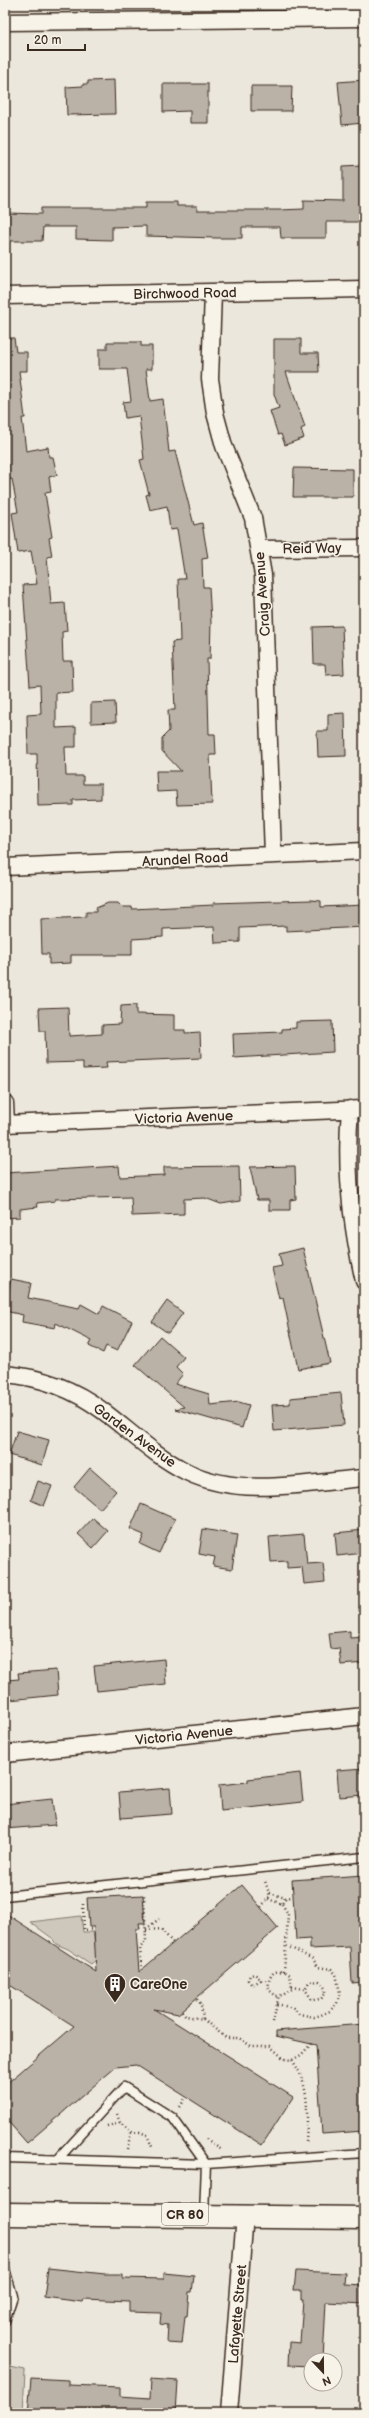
<svg xmlns="http://www.w3.org/2000/svg" width="369" height="2418" font-family="'Balsamiq Sans',sans-serif">
<rect width="100%" height="100%" fill="#ece7dc"/>
<filter id="ink" filterUnits="userSpaceOnUse"><feTurbulence type="fractalNoise" baseFrequency=".025" numOctaves="2"/><feDisplacementMap in="SourceGraphic" scale="8" xChannelSelector="R" yChannelSelector="G"/><feConvolveMatrix kernelMatrix="1 2 1 2 8 2 1 2 1" color-interpolation-filters="sRGB"/></filter>
<g filter="url(#ink)">
<path fill="#cec8bc" stroke="#84796d" d="M81 1916 83 1932H93L97 1959 91 1964 68 1949 56 1944 52 1938 30 1922Z
M5 2366 25 2370 23 2413H5Z"/>
<path fill="#bab2a7" stroke="#3b2a1e" d="M114 80 115 114 67 115 66 87 83 86V84H88V81Z
M364 80V123L342 125 338 82Z
M163 84H208V123H190V111L163 112Z
M251 86H292L291 111H251Z
M362 165 364 222H326V238H281L280 227H242V238H216L146 236V226L112 227V240L76 239V227H43L42 241H6L7 213 41 214V208H146V202H177V206H197V210H280L304 209V200L343 201V166Z
M5 338H14L16 352H27V371H19L25 418H22L26 451 48 447 49 457H53L57 475 49 477 51 492 45 493 52 537 49 538 52 556 47 557 51 604 65 603 67 631 62 632 63 661H72L73 692 56 693V728L76 727V747H65L66 776H83V784H101V799L73 800V805L38 806 37 754H28L27 715 41 714 40 685 30 686 23 585 37 584 31 551 18 553 12 513 18 512 12 479 5 480Z
M274 339H301V353H318L319 372H286L305 427 301 429 304 438 285 445 281 434 278 435 270 411 279 408 274 394Z
M107 342H141V346H152V369H146L150 401 163 399 169 452 175 451 194 525 202 523 208 558 202 559 203 587H209L211 622 210 659H207L209 734H215L216 755H210L212 804 177 805 176 791 157 792 156 771H181L162 751V738L169 731 168 710H175L172 642 180 641 178 579H185L177 529 170 530 167 506 150 510 146 495 149 494 140 460 144 459 139 416 125 418 123 402 131 401 127 369H99V349H107Z
M294 468 353 469V497H293Z
M342 626 344 674 326 675 325 664H314L313 627Z
M115 702 116 722 91 723V703Z
M345 713 346 756 318 757 317 731H328V714Z
M311 900 321 901V907L364 905V927L286 931V926L240 928V942L215 943 214 927 163 929V937L132 939V955H71V963L49 964V954H42L41 919 86 917V912H96V908L108 903H118L122 907H132V909L214 905 213 903Z
M136 1005V1014L174 1015V1030H185V1033L200 1032 201 1058 106 1062 107 1068 83 1069V1062L46 1063 45 1031H40L39 1008 68 1007 69 1036 102 1034V1025L120 1024 121 1006Z
M332 1021 333 1052 234 1058 233 1034 282 1032V1029L296 1028V1022Z
M119 1166 120 1177 164 1175V1167L239 1166 240 1201 221 1204 205 1198 184 1199V1214L132 1216 131 1197 55 1199V1201L37 1203 38 1207 20 1209V1217L5 1218V1173Z
M295 1166 296 1199 290 1200V1210H269V1200H257L250 1167Z
M303 1248 330 1363 298 1369 283 1298 279 1299 272 1268 282 1266 279 1254Z
M11 1279 31 1283 28 1298 79 1308 81 1304 99 1314 103 1306 132 1321 117 1351 106 1346 103 1353 89 1346 92 1341 56 1323 55 1328 22 1322 23 1315 5 1311Z
M167 1301 183 1313 168 1333 152 1322Z
M160 1336 184 1357 176 1367 183 1374 175 1384 209 1394 210 1405 239 1402 249 1405 242 1428 175 1409 184 1407 135 1365Z
M341 1393 344 1425 274 1431 272 1405 290 1404V1398Z
M17 1431 49 1440 42 1465 9 1455Z
M90 1468 116 1491 100 1509 74 1487Z
M38 1481 52 1486 44 1506 31 1500Z
M141 1504 175 1519 159 1553 140 1544 144 1535 130 1529Z
M93 1518 108 1531 93 1548 78 1534Z
M203 1529 237 1535 232 1569 213 1566 215 1557 199 1554Z
M364 1530V1553L337 1556 335 1533Z
M304 1534 307 1564 323 1563 325 1582 304 1584 302 1567 287 1568V1561L271 1562 269 1537Z
M350 1631V1638L364 1637V1663L341 1665 339 1648 331 1649 329 1633Z
M164 1659 166 1684 97 1691 94 1666Z
M56 1670 58 1695 9 1700 7 1680 19 1679 18 1673Z
M364 1768V1795L339 1797 337 1770Z
M300 1773 303 1802 221 1811 219 1785 248 1782V1779Z
M170 1788 172 1814 121 1818 119 1792Z
M52 1799 55 1825 5 1829V1804Z
M364 1875V1982L352 1983 350 1947 310 1949V1939L296 1940 292 1880Z
M242 1885 278 1928 178 2014 154 2009 293 2097 262 2145 136 2065 116 2067 27 2143 5 2118V2085L74 2026 5 1982V1913L96 1972 94 1927H89L87 1898 143 1895 145 1923H139L140 1929H136L139 1972Z
M364 2024V2131L322 2134 316 2045 276 2036V2031Z
M48 2268 105 2274H123V2278L164 2279V2273L194 2276 192 2292H189L187 2316H185L182 2344 167 2343 168 2325 160 2324 161 2313 129 2312V2301L84 2299 83 2302 44 2297Z
M296 2271 345 2273 344 2284 364 2285V2304L326 2302 323 2360H311V2366L288 2365 289 2342 300 2343 303 2300H301V2290H294Z
M31 2378 68 2380V2385L120 2387V2396L150 2398 151 2379 178 2381 176 2413 51 2411V2413H28Z"/>
<g fill="none" stroke-linecap="round" stroke-linejoin="round">
<g stroke="#3b2a1e" stroke-width="11">
<path id="lane" d="M5 1896 364 1857
M5 2158 206 2164 364 2153
M58 2159 124 2087 173 2118 206 2164 204 2214
M5 2269 13 2296 5 2321"/>
</g>
<g stroke="#3b2a1e" stroke-width="19">
<path id="street" d="M5 22 364 18
M213 292 210 379 215 413 224 446 253 518 263 575 273 855
M5 296 364 289
M259 549 364 548
M5 867 364 851
M5 1103 6 1124
M350 1109C345 1167 351 1225 364 1281
M5 1124 364 1109
M5 1374C41 1377 74 1389 103 1411 131 1432 155 1456 187 1472 241 1498 306 1483 364 1478
M5 1754 364 1716
M229 2413 245 2215"/>
</g>
<g stroke="#3b2a1e" stroke-width="25">
<path id="primary" d="M5 2214 364 2218"/>
</g>
<path stroke="#3b2a1e" stroke-width="2.5" stroke-dasharray="1 3" stroke-linecap="butt" d="M270 1893 285 1898 293 1897
M268 1899 282 1904 285 1898
M83 1904 84 1930 94 1929
M282 1904 288 1914 284 1971 274 1972C269 1978 268 1982 269 1990L276 1996 283 1995 292 1989 290 1975 284 1971
M261 1907 270 1896 265 1881
M146 1929 159 1919
M146 1930 161 1929 173 1943
M142 1970 140 1948 146 1941 144 1893
M261 1980 252 1985 248 1980 250 1975 255 1974 261 1980 268 1982
M292 1987 305 1989 312 2000 321 1999 325 1994V1988L319 1981 309 1982 305 1989
M277 2004 293 2008 299 2014 314 2017 321 2015 330 2011 337 2003 340 1993 336 1974 331 1969 318 1967 313 1959 287 1946
M182 2011 186 2016 203 2019 201 2004 196 1998
M203 2019 226 2038H239L251 2046H270L284 2059 292 2060 301 2055 313 2042
M273 2022 279 1995
M292 2060C311 2086 307 2114 306 2144
M180 2107 186 2097
M117 2114 120 2123 133 2133 140 2132 147 2135 153 2149
M107 2126 120 2123
M206 2139 222 2149
M127 2149 131 2133"/>
<use href="#lane" stroke="#f7f3e8" stroke-width="8"/>
<use href="#street" stroke="#f7f3e8" stroke-width="16"/>
<use href="#primary" stroke="#f7f3e8" stroke-width="22"/>
</g>
</g>
<defs>
<g id="building-pin" transform="scale(1.15)"><path d="M0 17L-7.5 6A9.5 9.5 0 1 1 7.5 6Z" fill="#3b2a1e" stroke="#f7f3e8"/><path d="M-4-6H4V6H1V3H-1V6H-4ZM-2.5-4.3h1.7v1.8h-1.7ZM.8-4.3h1.7v1.8H.8ZM-2.5-1h1.7V.8h-1.7ZM.8-1h1.7V.8H.8Z" fill="#fff"/></g>
</defs>
<g fill-rule="evenodd">
<use href="#building-pin" x="115" y="1984"/>
</g>
<g text-anchor="middle" stroke-width="3" stroke-linejoin="round" paint-order="stroke">
<rect fill="#f7f3e8" stroke="#73665b" stroke-width="1" x="162" y="2203" width="46" height="22" rx="3"/>
<g font-size="13" font-weight="bold" fill="#3b2a1e">
<text x="185" y="2219">CR 80</text>
</g>
<g font-size="14" fill="#3b2a1e" stroke="#f7f3e8">
<text transform="translate(185 293) rotate(-1)" y="5">Birchwood Road</text>
<text transform="translate(312 548) rotate(-1)" y="5">Reid Way</text>
<text transform="translate(262 594) rotate(-94)" y="5">Craig Avenue</text>
<text transform="translate(185 859) rotate(-3)" y="5">Arundel Road</text>
<text transform="translate(184 1117) rotate(-2)" y="5">Victoria Avenue</text>
<text transform="translate(135 1435) rotate(36)" y="5">Garden Avenue</text>
<text transform="translate(184 1735) rotate(-6)" y="5">Victoria Avenue</text>
<text transform="translate(237 2314) rotate(-85)" y="5">Lafayette Street</text>
</g>
<g font-size="14" font-weight="bold" fill="#3b2a1e" stroke="#f7f3e8" text-anchor="start">
<text x="130" y="1989">CareOne</text>
</g>
</g>
<rect width="369" height="2418" fill="none" stroke="#f7f3e8" stroke-width="20"/>
<rect x="10" y="10" width="349" height="2398" fill="none" stroke="#3b2a1e" stroke-width="1.5" filter="url(#ink)"/>
<g transform="translate(323 2372) rotate(158)"><circle r="19" fill="#f7f3e8" stroke="#aca397"/>
<path d="M0-3L7 15L0 10L-7 15Z" fill="#3b2a1e"/>
<text y="-6" font-size="11" font-weight="bold" text-anchor="middle" fill="#3b2a1e">N</text>
</g>
<path d="M28 44v6h57v-6" fill="none" stroke="#3b2a1e" stroke-width="2"/>
<text x="34" y="44" font-size="12" fill="#3b2a1e" stroke="#f7f3e8" stroke-width="3" paint-order="stroke">20 m</text>
</svg>
